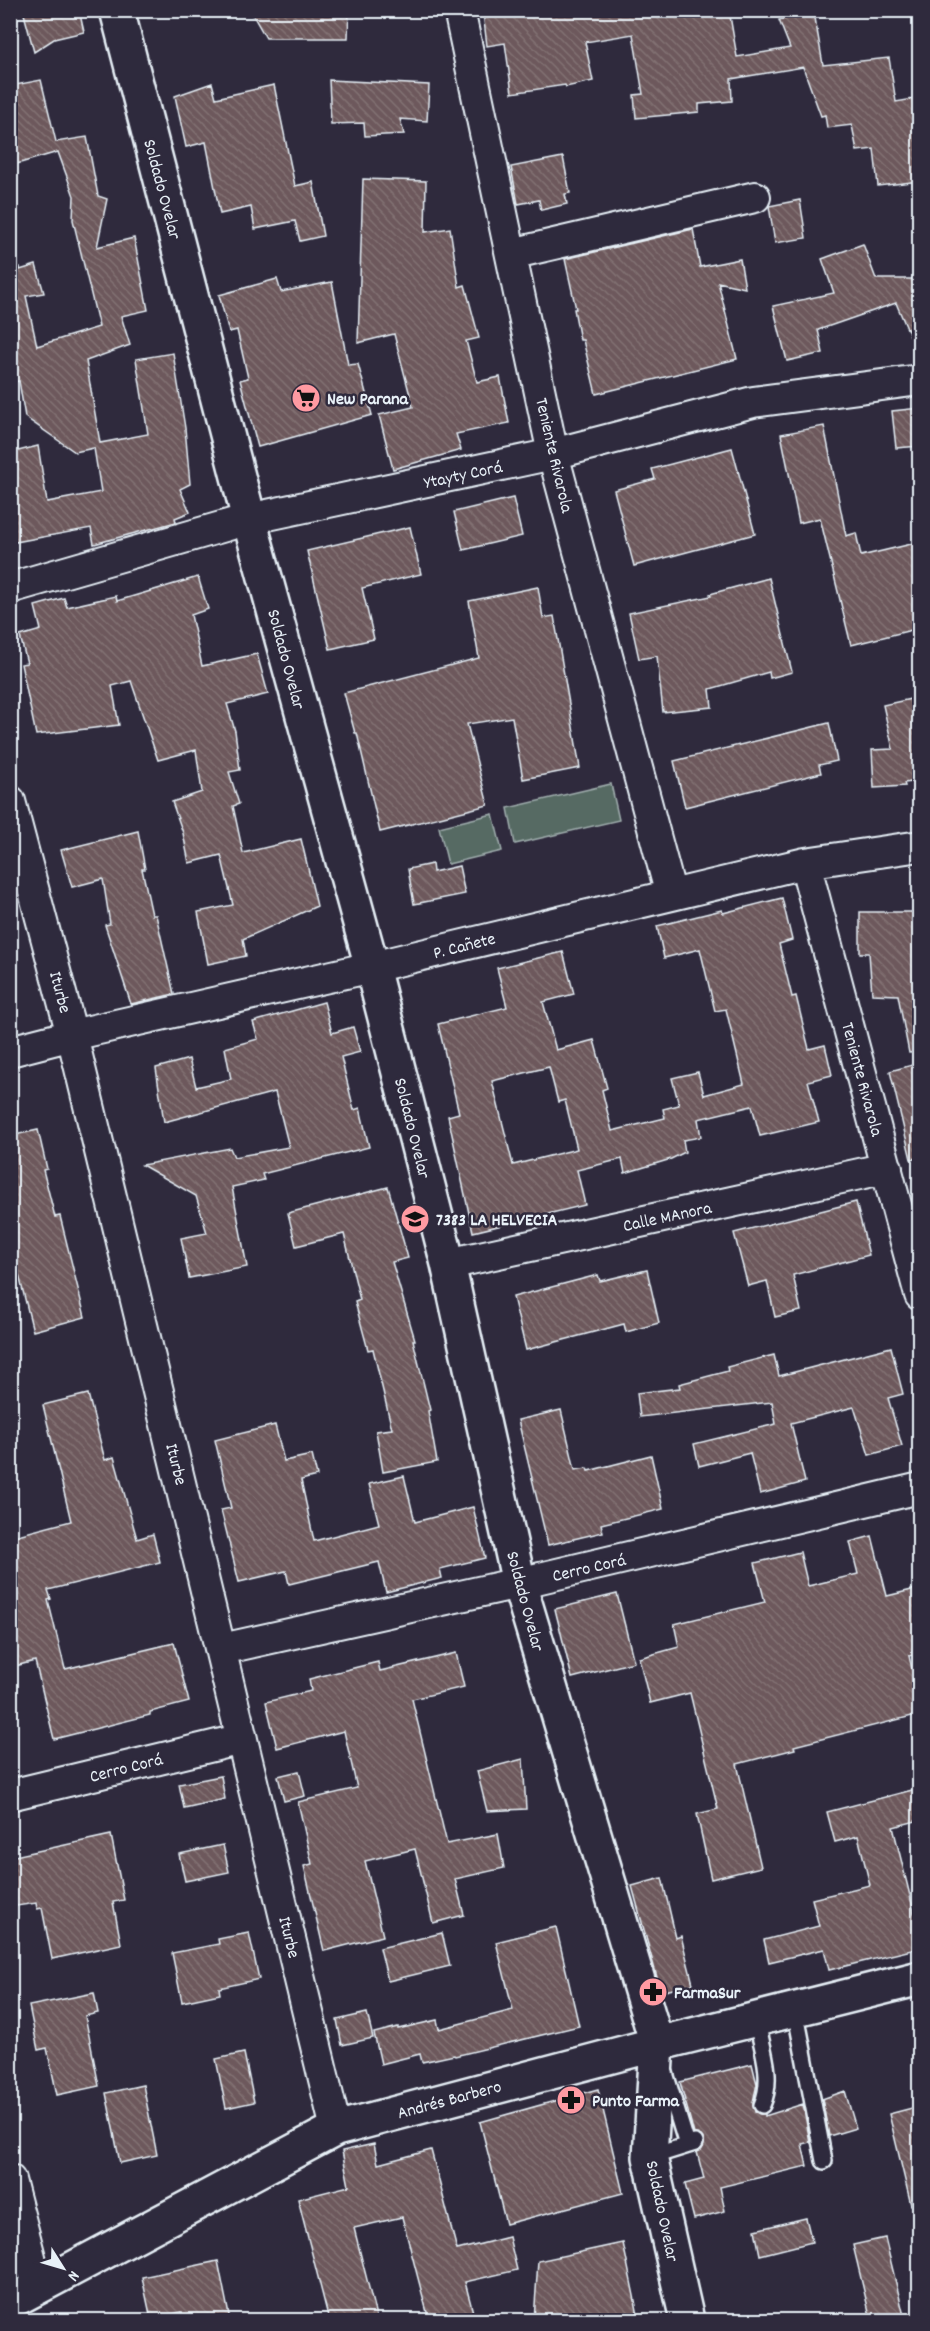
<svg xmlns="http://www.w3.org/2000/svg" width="930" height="2331" font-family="Dekko,sans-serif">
<defs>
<pattern id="building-back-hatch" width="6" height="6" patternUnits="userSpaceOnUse" patternTransform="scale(1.5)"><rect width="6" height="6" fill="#6d595b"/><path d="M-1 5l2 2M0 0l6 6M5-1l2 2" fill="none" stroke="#827173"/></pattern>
</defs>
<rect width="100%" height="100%" fill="#2f2a3d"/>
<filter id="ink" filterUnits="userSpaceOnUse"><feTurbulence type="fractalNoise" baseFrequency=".0167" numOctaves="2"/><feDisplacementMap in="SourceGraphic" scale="12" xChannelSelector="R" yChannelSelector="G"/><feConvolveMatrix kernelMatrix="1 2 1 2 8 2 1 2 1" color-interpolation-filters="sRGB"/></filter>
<g filter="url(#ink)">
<path fill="#576b64" stroke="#a0aeae" stroke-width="1.5" d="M611 784 619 820 515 844 508 808Z
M493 814 502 851 448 864 439 827Z"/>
<path fill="url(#building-back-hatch)" stroke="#e8f1f8" stroke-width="1.5" fill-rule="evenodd" d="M23 10H79L84 32 54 39 34 52Z
M250 10H349L348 38H266Z
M496 10H729L737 57 790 48 779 20 814 12 823 65 889 58 896 102 913 99 920 147V181L878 186 874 149 857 151 852 125 827 128 825 115 821 116 803 67 731 79 732 101 699 104V112L636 118 634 95 643 94 633 34 585 42 593 81 566 87 565 85 512 93 505 43 487 46 483 12Z
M41 80 56 142 87 137 98 196 107 199 97 247 134 238 148 310 121 316 130 345 86 361 100 443 148 434 136 359 173 353 185 428 190 484 180 489 190 512 175 518 176 522 94 544 91 528 10 543V509L15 508 10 480V453L38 446 47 502 101 492 94 448 75 452 25 417 19 381 10 383V268L20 267V270L36 265 44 293 26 296 37 346 99 327 73 220 74 196 58 152 10 166V86Z
M329 80 429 85 427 121 400 119 404 134 365 136 364 123 331 124Z
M212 83 216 98 274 85 295 186 313 182 323 236 300 241 295 221 255 229 251 207 220 214 206 142 186 147 175 96Z
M563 157 570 193 565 194 567 204 541 210 539 200 518 204 511 167Z
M363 179 426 181 425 232 450 228 459 287 465 285 479 338 466 341 477 382 500 377 509 423 456 434 461 450 393 469 379 415 413 407 394 334 358 343Z
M800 200 806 238 775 243 769 206Z
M693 229 700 267 740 259 745 288 718 282 737 359 596 394 583 340H580L574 309H576L565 259Z
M863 244 876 279H920V359L896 303 818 330 823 353 787 361 773 306 834 293 822 259Z
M277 279 281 292 332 282 348 365 358 364 372 415 258 447 240 380 248 378 237 330 229 332 219 295Z
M920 408V446L896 448 892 411Z
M824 426 846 536 856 533 861 556 920 542V628L851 645 820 518 799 523 781 434Z
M732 448 755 534 634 566 614 490 655 479 652 469Z
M513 498 522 536 463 550 454 512Z
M410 527 421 574 362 588 374 639 330 649 307 551Z
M198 577 208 609 191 615 202 666 257 654 268 694 227 704 235 731 240 770 229 772 239 804 233 806 243 853 301 839 317 906 243 939 246 956 208 964 198 912 233 905 221 855 189 863 183 833 172 802 202 792 196 750 158 760 131 681 112 686 119 725 36 735 21 664 27 663 20 636 41 630 35 606 64 598 67 607 116 596 117 601Z
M769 578 792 672 770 678 769 672 710 689 712 707 663 712 657 656 639 659 629 613 711 596 710 594Z
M538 587 543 618 554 616 580 768 523 779 512 717 467 724 488 805 380 832 357 733H355L344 693 479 658 469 601Z
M920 697V781L904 783 905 786 874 788 872 750 893 749 883 705Z
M829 723 837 761 819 765 821 773 685 807 674 761Z
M138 831 145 869H142L152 915H156L174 994 131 1004 105 925 110 924 103 879 72 887 61 850Z
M432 864 433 872 459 866 465 894 414 904 408 869Z
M782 898 792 940 779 944 792 997 796 996 809 1049 825 1045 832 1075 808 1081 819 1122 760 1136 752 1106 698 1119 701 1137 683 1140 685 1152 671 1159 625 1173 622 1159 577 1170 585 1205 473 1232 448 1116 459 1113 438 1024 507 1007 497 968 563 952 574 994 543 1002 556 1050 594 1040 607 1088 602 1090 612 1131 665 1118 663 1109 679 1105 672 1078 698 1072 704 1095 744 1084 726 1009 715 1011 700 949 664 958 657 926 722 910 723 913ZM549 1067 558 1102 565 1100 577 1149 513 1165 492 1081Z
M860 912H914V956H920V1052L909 1053 898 995 872 994 869 953H860Z
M324 1002 332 1033 353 1027 360 1052 341 1057 354 1110 360 1108 369 1147 262 1174 264 1180 232 1187 247 1267 189 1278 181 1238 207 1233 196 1196 142 1165 230 1148 234 1157 289 1147 275 1092 164 1122 156 1068 189 1059 196 1087 231 1079 225 1048 258 1039 253 1022Z
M920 1063V1158L911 1159 890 1071Z
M38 1130 47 1169 43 1170 55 1217 60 1216 85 1317 33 1331 10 1239V1136Z
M388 1187 408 1258 392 1262 415 1340H413L430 1410 428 1411 437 1462 383 1472 376 1431 392 1429 373 1349 368 1350 355 1302 360 1300 344 1234 296 1246 288 1213Z
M856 1202 869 1255 793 1275 801 1311 775 1317 767 1281 748 1286 734 1233Z
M647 1270 659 1323 626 1332 624 1324 526 1350 513 1297 598 1275 600 1281Z
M891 1347 903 1394 888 1398 902 1446 869 1455 854 1407 791 1423 805 1482 760 1494 750 1453 699 1466 694 1444 776 1424 772 1402 640 1417 637 1393 680 1388 679 1384 728 1371 727 1367 774 1355 779 1376Z
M88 1394 105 1460 114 1457 137 1539 153 1534 160 1562 48 1590 51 1599 48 1600 65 1669 174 1643 189 1702 150 1712V1715L54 1739 35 1661 15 1666 10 1649V1645L17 1643 10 1616V1537L71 1521 43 1405Z
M561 1410 575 1470 587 1468 588 1471 651 1455 663 1509 601 1524 603 1532 548 1545 518 1420Z
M275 1425 284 1461 312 1455 317 1476 301 1480 314 1541 379 1524 369 1484 404 1476 415 1522 473 1507 485 1558 440 1569 442 1578 386 1592 379 1562 289 1584 286 1571 239 1582 221 1510 231 1508 215 1440Z
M872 1536 887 1596 920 1588V1653L909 1656 920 1701V1714L794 1746 795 1749 737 1764 761 1867 711 1879 697 1814 718 1809 690 1693 650 1703 639 1658 679 1647 674 1624 765 1602 755 1563 800 1552 808 1586 858 1574 850 1542Z
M617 1594 634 1662 572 1678 555 1609Z
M456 1653 464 1687 412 1699 447 1844 498 1834 504 1868 455 1879 464 1915 433 1923 415 1849 365 1861 383 1936 324 1951 304 1866 312 1864 298 1802 357 1788 344 1731 277 1748 266 1702 311 1691 309 1679 378 1662 380 1671Z
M523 1759 526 1809 487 1811 477 1771Z
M299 1771 305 1796 284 1801 278 1776Z
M221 1776 225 1799 184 1808 179 1784Z
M920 1788V1820L893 1827 920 1936V1948L829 1970 824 1949 769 1962 764 1940 819 1926 812 1899 870 1885 858 1836 835 1842 827 1812Z
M111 1835 124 1900 113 1902 121 1944 52 1959 42 1908 37 1909 36 1903 10 1907V1857Z
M223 1845 229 1872 185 1881 179 1854Z
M662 1878 676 1938 681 1936 693 1984 661 1992 632 1886Z
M556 1927 579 2026 455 2056 454 2055 422 2062 420 2054 381 2064 374 2033 398 2027V2029L437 2020 439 2029 513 2010 496 1942Z
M249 1933 259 1979 219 1988 220 1994 182 2002 172 1953 219 1944 218 1939Z
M442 1933 450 1966 388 1981 380 1948Z
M94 1993 98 2013 85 2016 99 2086 57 2095 47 2048 38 2050 29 2006Z
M367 2013 373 2038 342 2045 337 2020Z
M244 2053 254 2102 226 2108 216 2059Z
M752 2064 757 2084 753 2102 755 2112 765 2114V2116L803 2104 810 2142 802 2144 807 2166 720 2187 725 2211 694 2219 685 2184 704 2179 697 2152 702 2149 704 2141 701 2136 694 2134 680 2082Z
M143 2085 157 2155 120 2163 106 2093Z
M598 2089 623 2193 506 2224 480 2122Z
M845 2091 856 2128 829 2136 822 2099Z
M920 2106V2205H911L889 2114Z
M374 2144 378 2164 431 2150 457 2250 509 2237 517 2270 465 2282 475 2320H429L402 2217 354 2228 377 2320H329L298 2199 349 2186 342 2151Z
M806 2218 812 2242 760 2255 755 2230Z
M885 2238 905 2320H871L853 2245Z
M623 2243 639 2320H534L538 2261Z
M218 2261 230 2320H184L182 2312 151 2319 142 2277Z"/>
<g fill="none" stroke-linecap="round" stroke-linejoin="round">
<g stroke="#e8f1f8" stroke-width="20">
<path id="lane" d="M795 2009 824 2161
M756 2019C762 2047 774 2078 762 2105
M665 2073 687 2145
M650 2157 695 2143"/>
</g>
<g stroke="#e8f1f8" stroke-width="34">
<path id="street" d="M459 10 553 454 671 895
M511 254 755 197
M10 588 249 519 553 454 753 402 920 380
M10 801 72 1035 336 2129
M805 863 920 1295
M10 1051 72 1035 372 967 805 863 920 846
M448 1264 887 1168
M222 1649 519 1583 920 1488
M10 1795 242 1739
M10 2180 38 2288"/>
</g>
<g stroke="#e8f1f8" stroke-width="38">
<path id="secondary" d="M117 10 249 519 372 967 448 1264 519 1583 657 2044 650 2157 687 2320
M10 2302 336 2129 657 2044 920 1978"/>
</g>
<use href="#lane" stroke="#2f2a3d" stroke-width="15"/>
<use href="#street" stroke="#2f2a3d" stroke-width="30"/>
<use href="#secondary" stroke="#2f2a3d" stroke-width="33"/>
</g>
</g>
<defs>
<g id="supermarket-disc" transform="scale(1.5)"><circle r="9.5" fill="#ff9aa2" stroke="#2f2a3d"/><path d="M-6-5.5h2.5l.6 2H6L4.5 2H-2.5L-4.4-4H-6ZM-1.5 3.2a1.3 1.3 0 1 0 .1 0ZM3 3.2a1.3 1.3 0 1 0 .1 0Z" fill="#111"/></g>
<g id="school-disc" transform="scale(1.5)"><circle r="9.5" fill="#ff9aa2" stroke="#2f2a3d"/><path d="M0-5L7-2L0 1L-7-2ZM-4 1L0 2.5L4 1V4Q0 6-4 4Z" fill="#111"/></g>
<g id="pharmacy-disc" transform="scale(1.5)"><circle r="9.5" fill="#ff9aa2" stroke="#2f2a3d"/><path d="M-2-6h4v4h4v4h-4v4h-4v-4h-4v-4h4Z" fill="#111"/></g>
</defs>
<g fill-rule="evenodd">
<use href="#supermarket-disc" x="306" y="398"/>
<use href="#school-disc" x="415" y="1219"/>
<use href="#pharmacy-disc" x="653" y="1992"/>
<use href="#pharmacy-disc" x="571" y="2100"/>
</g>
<g text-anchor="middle" stroke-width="5" stroke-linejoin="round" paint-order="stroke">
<g font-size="18" fill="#e8f1f8" stroke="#2f2a3d">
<text transform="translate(163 189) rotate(75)" y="6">Soldado Ovelar</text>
<text transform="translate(555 455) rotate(77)" y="6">Teniente Rivarola</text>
<text transform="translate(463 474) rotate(-12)" y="6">Ytayty Corá</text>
<text transform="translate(287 659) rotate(75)" y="6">Soldado Ovelar</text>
<text transform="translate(464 945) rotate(-14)" y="6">P. Cañete</text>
<text transform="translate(61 992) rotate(75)" y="6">Iturbe</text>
<text transform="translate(863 1079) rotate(75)" y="6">Teniente Rivarola</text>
<text transform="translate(413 1128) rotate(76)" y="6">Soldado Ovelar</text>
<text transform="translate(667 1216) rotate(-12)" y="6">Calle MAnora</text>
<text transform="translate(177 1464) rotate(76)" y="6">Iturbe</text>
<text transform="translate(589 1567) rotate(-13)" y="6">Cerro Corá</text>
<text transform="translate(526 1601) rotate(75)" y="6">Soldado Ovelar</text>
<text transform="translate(126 1767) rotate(-14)" y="6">Cerro Corá</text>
<text transform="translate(290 1937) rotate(76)" y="6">Iturbe</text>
<text transform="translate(449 2099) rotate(-15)" y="6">Andrés Barbero</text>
<text transform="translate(663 2211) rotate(78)" y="6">Soldado Ovelar</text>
</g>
<g font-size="18" font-weight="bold" fill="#e8f1f8" stroke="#2f2a3d" text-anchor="start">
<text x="327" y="404">New Parana</text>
<text x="436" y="1225">7383 LA HELVECIA</text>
<text x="674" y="1998">FarmaSur</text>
<text x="592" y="2106">Punto Farma</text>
</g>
</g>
<rect width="930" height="2331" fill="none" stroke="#2f2a3d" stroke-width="36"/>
<rect x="18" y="18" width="894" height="2295" fill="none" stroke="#e8f1f8" stroke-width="2" filter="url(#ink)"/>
<g transform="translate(63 2268) rotate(127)" stroke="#2f2a3d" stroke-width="4.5" paint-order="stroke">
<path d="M0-4.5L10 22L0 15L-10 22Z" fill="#e8f1f8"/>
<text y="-9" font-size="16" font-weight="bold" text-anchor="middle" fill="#e8f1f8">N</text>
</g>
</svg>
